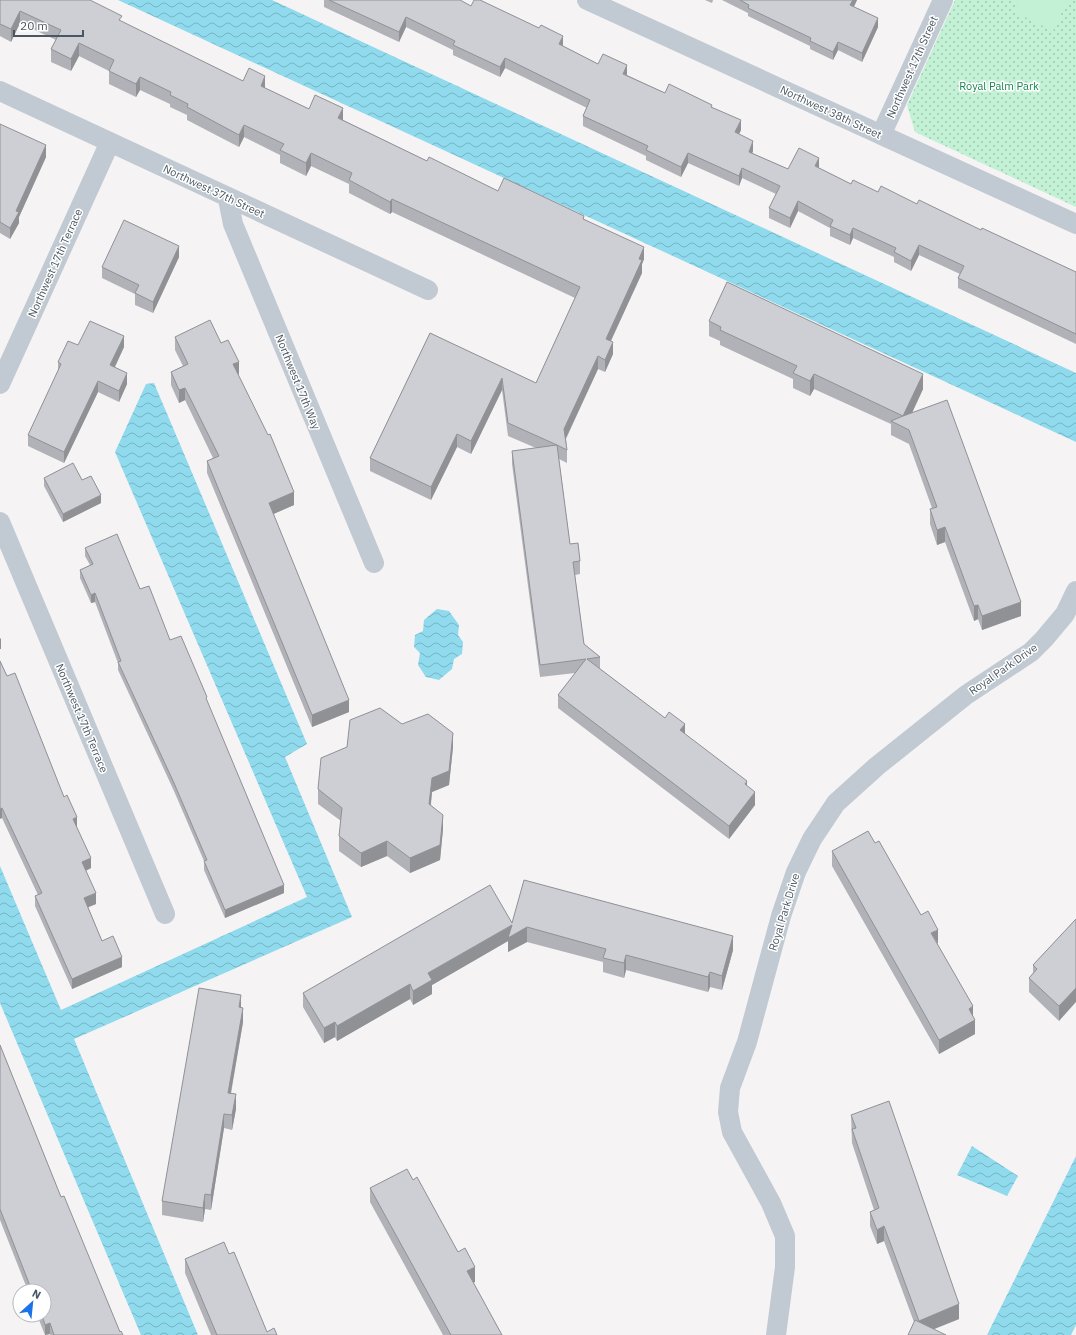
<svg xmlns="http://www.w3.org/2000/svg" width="1076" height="1335" font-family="'IBM Plex Sans',sans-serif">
<defs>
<pattern id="grass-dots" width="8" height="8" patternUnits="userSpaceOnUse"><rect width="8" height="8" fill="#c3f1d5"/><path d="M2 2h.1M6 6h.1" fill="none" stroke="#a0c6b0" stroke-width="1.8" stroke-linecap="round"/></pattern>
<pattern id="water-waves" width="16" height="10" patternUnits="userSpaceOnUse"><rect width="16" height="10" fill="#90daee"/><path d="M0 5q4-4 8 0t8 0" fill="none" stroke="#78b4c4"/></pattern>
</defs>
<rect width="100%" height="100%" fill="#f5f3f3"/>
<path fill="url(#grass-dots)" d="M955 0H1076V207L915 132 907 105Z"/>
<path fill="#c3f1d5" d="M1018 0H1068L1053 31 1013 11Z"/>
<path fill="url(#water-waves)" d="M118 0H272L1076 373V442Z
M154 383 307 744 285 757 352 917 74 1039 198 1335H141L0 1003V866L61 1010 307 897 115 452 146 384Z
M437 609 449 611 459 625 458 635 463 642 462 654 454 659 452 669 439 680 426 677 418 665 420 653 414 647 415 635 423 631 424 620Z
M972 1146 1018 1176 1007 1196 957 1175Z
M1076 1156V1325L1071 1335H987Z"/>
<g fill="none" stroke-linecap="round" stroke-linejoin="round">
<path stroke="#c1cad2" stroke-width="20" d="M587 0 1076 224
M0 91 428 290
M881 135 943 0
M228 199 233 224 374 563
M0 384 110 142
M0 522 165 914
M776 1335 785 1267V1236L771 1203 732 1132 728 1112 730 1088 747 1042 781 916 796 872 812 839 836 803 877 766 966 695 1031 652 1044 639 1065 614 1076 591"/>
</g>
<path fill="#b0b2b7" d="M0 0 122 22 243 81 265 88 309 109 343 120 427 161 498 191 584 219 644 259 642 264V273L611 341 613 354 605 372 598 369 566 439 567 450V463L559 459 570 544 580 561V574L575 575 584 644 600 657V669L685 734 747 787 755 805 729 839 558 708V695L575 673 540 677 512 464V451L536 448 508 436 502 390 471 454 457 447 431 500 370 471V458L430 333 536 383 575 298 392 212 390 214 349 193V184L311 166 306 176 280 163V155L244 137 239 147 187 120V115L170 107V104L140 90 136 97 109 84V71L79 56 71 71 51 62V49L56 40 20 23 11 42 0 36Z
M324 0H460L471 6 563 46 598 64 627 75 665 93 712 107 741 130 739 134 753 151 752 153 788 169 819 168 851 184 878 192 917 204 981 230 1076 272V344L958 288V278L960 274 919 255 911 271 894 262V257L853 238 850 245 830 236V228L798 211 790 228 769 218V208L776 194 742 178 739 186 688 163 681 177 646 160V156L583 126V116L587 108 505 68 500 77 453 55V50L406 27 399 42 324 7Z
M705 0H713L712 3Z
M722 0H857L854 7 878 27 862 62 838 50 833 60 810 49V46L748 16V13Z
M0 124 46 157 19 217V223L10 239 0 233Z
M179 257 153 313 135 305V294L102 278V267Z
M709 321 923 389 912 413 1021 616 982 630 978 619 974 621 945 542 937 545 930 524V509L932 508 909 444 891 435V424L814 389 810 396 793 388V379L720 345V341L709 336Z
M175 337 221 343 239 374 238 375 294 505 273 514 349 712 312 727 207 473V461L213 458 185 400 179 403 171 385V372L183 366 175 350Z
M78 345 124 347 115 367 127 384 119 402 98 392 64 463 28 446V435L58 372V362Z
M44 478 82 480 101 503 63 522 44 486Z
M85 548 140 589 207 702 284 893 225 918 204 870V861L174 791 118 670V663L95 602 91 603 80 578V570L90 565 85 556Z
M0 661 64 797 77 827 91 868 86 871 96 904 88 907 102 941 122 967 72 989 35 906V896L38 895 2 818Z
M402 724 453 747 449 785 432 792 431 805 443 829 440 860 410 873 387 856 361 867 339 851V836L341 821 318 804V789Z
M875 843 938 945 973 1017 975 1034 939 1054 832 866V851Z
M1076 919 1059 1021 1029 992V978L1033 973V965Z
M512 923 733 950 722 990 710 987 708 992 626 970 624 978 603 972V962L527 942 508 952V941L432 985V994L413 1005 410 999 337 1041 335 1037 324 1043 303 1007V993Z
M241 1007 243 1022 231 1094 236 1109 232 1130 224 1128 211 1210 205 1209 203 1222 162 1215V1201Z
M0 1045 61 1197 120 1332 123 1335H50V1334L45 1335 37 1315H44V1291H28L0 1220Z
M851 1115 959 1319 934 1329 914 1322 884 1241 877 1244 870 1226V1212L874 1210 852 1143Z
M413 1180 458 1252 475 1282H473L502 1335H443L370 1202V1188Z
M229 1254 267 1332 277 1335H211L185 1273V1259Z"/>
<path fill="#909195" d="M853 0H857L850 14V5Z
M20 11V23L11 42V29Z
M406 17V27L399 42V32Z
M878 18V27L862 62V53Z
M563 36V46L559 54V44Z
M838 42V50L833 60V52Z
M79 43V56L71 71V59Z
M505 58V68L500 77V67Z
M627 65V75L623 74Z
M265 76V89L261 86Z
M140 77V90L136 97V84Z
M343 108V121L338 118Z
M741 120V130L735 142V132Z
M244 125V137L239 147V135Z
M753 141V151L749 162V152Z
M46 145V157L19 217V223L10 239V228L16 211Z
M311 153V166L306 176V163Z
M688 153V163L681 177V167Z
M819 158V168L815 166Z
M742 168V178L739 186V176Z
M392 199V212L390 214V202Z
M798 201V211L790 228V218Z
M853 228V238L850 245V235Z
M919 245V255L911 271V261Z
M179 246V257L153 313V302Z
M644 247V259L642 264V273L606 351V339Z
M124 336V347L110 377V365Z
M613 342V354L605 372V360Z
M598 356V369L564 442V429Z
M239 362V374L233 377V364Z
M127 373V384L119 402V391Z
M814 374V389L810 396V381Z
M923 374V389L905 428 903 416Z
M502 378V390L471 454V441Z
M98 381V392L64 463V452Z
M185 388V400L179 403V390Z
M457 434V447L431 500V487Z
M294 492V505L269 516V503Z
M101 495V503L63 522V514Z
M945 527V542L937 545V530Z
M95 593V602L91 603V595Z
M1021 602V616L982 630V616Z
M978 605V619L974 621V606Z
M1 638V649H0V639Z
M349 700V712L312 727V715Z
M685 724V736L680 730Z
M453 733V747L449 785 432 792 429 819V804L432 778Z
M747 781V794L745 784Z
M755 792V805L729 839V826Z
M2 808V818L0 819V809Z
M443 815V829L440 860 410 873V858Z
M77 817V828L73 819Z
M387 841V856L361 867V853Z
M91 858V868L82 872V862Z
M284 885V893L225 918V910Z
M96 893V904L84 909V898Z
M512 925 527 927V942L508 952V941L432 985V994L413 1005V991L428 973Z
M938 930V944L931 933Z
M733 936V950L722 990V976Z
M626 955V970L624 978V963Z
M122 957V967L72 989V979Z
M710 972V987L708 992V977Z
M410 984V999L337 1041V1026Z
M1076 988V1002L1059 1021V1006Z
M241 995V1009L239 1007Z
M973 1006V1021L975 1020V1034L939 1054V1040L969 1009Z
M243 1008V1022L228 1108V1093Z
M335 1022V1037L324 1043V1028Z
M236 1094V1109L232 1130V1115Z
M224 1114V1128L211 1210V1195Z
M205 1194V1209L203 1222V1208Z
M884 1226V1241L877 1244V1230Z
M475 1267V1282L467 1286V1271Z
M959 1304V1319L919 1335V1321Z
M50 1323V1334L45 1335V1325Z"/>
<path fill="#cdcfd5" stroke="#909195" d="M0 0H90L122 16 119 20 243 81 249 68 265 76 261 86 309 109 315 95 343 108 338 118 427 161 429 157 498 191 504 178 584 216 583 219 644 247 639 259 642 260 606 339 613 342 605 360 598 356 564 429 567 450 557 445 570 544 578 543 580 561 573 562 584 644 600 657 587 659 665 718 669 712 685 724 680 730 747 781 745 784 755 792 729 826 558 695 586 659 540 665 512 451 557 445 508 423 502 378 471 441 457 434 431 487 370 458 430 333 536 383 580 287 392 199 390 202 349 180 352 173 311 153 306 163 280 150 284 144 244 125 239 135 187 107 188 104 170 95 171 92 140 77 136 84 109 71 114 60 79 43 71 59 51 49 61 30 20 11 11 29 0 24Z
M329 0H460L471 6 474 0H480L539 28 541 25 563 36 559 44 598 64 603 54 627 65 623 74 665 93 669 84 712 105 711 107 741 120 735 132 753 141 749 152 788 169 799 148 819 158 815 166 851 184 853 180 878 192 881 186 917 204 919 200 981 230 982 228 1076 272V334L958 278 964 266 919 245 911 261 894 252 896 248 853 228 850 235 830 226 833 220 798 201 790 218 769 208 780 186 742 168 739 176 688 153 681 167 646 150 648 146 583 116 590 100 505 58 500 67 453 45 455 41 406 17 399 32Z
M740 0H853L850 5 878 18 862 53 838 42 833 52 810 41 811 38 748 8 749 5Z
M0 124 46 145 16 211 19 212 10 228 0 222Z
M124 220 179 246 153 302 135 293 139 285 102 267Z
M727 282 923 374 903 416 947 400 1021 602 982 616 978 605 974 606 945 527 937 530 930 509 937 507 909 430 891 421 903 416 814 374 810 381 793 373 797 366 720 330 721 327 709 321Z
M210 320 221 343 228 340 239 362 233 364 268 435 270 434 294 492 269 503 349 700 312 715 207 461 219 456 185 388 179 390 171 372 188 364 175 337Z
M90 321 124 336 110 365 127 373 119 391 98 381 64 452 28 435 61 364 58 362 68 341 78 345Z
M73 463 82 480 91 476 101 495 63 514 44 478Z
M117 534 140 589 149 586 170 640 181 636 207 697 206 698 284 885 225 910 204 861 207 860 174 783 118 662 121 661 95 593 91 595 80 570 93 564 85 548Z
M0 661 7 676 15 673 64 797 67 795 77 817 73 819 91 858 82 862 96 893 84 898 102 941 113 936 122 957 72 979 35 896 42 893 2 808 0 809Z
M380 708 402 724 428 714 453 733 449 771 432 778 429 804 443 815 440 845 410 858 387 841 361 853 339 836 342 808 318 789 321 758 347 747 350 720Z
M868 831 875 843 879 841 921 915 928 911 938 930 931 933 973 1006 969 1009 975 1020 939 1040 832 851Z
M524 880 733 936 722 976 710 972 708 977 626 955 624 963 603 958 606 949 527 927 508 938 512 925 428 973 432 980 413 991 410 984 337 1026 335 1022 324 1028 303 993 490 885 512 923Z
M1076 919V988L1059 1006 1029 978 1037 969 1033 965Z
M199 988 241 995 239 1007 243 1008 228 1093 236 1094 232 1115 224 1114 211 1195 205 1194 203 1208 162 1201Z
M0 1045 61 1197 64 1196 120 1332 121 1331 123 1335H54L50 1323 45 1325 42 1315H44V1291H32L0 1209Z
M889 1101 959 1304 919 1321 884 1226 877 1230 870 1212 879 1208 852 1129 856 1128 851 1115Z
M407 1169 413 1180 417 1177 458 1252 465 1248 475 1267 467 1271 502 1335H451L370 1188Z
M224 1242 229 1254 234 1252 267 1332 274 1328 277 1335H217L185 1259Z
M915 1320 946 1335H908Z"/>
<g text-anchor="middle" stroke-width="3" stroke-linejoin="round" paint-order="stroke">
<g font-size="11" fill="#4a5661" stroke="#fff">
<text transform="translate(912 67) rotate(-66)" y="4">Northwest 17th Street</text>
<text transform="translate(831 112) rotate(25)" y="4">Northwest 38th Street</text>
<text transform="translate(214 191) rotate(25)" y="4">Northwest 37th Street</text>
<text transform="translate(55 263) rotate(-66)" y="4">Northwest 17th Terrace</text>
<text transform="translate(298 382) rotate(68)" y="4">Northwest 17th Way</text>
<text transform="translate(1003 669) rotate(-35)" y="4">Royal Park Drive</text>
<text transform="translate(82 718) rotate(67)" y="4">Northwest 17th Terrace</text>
<text transform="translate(784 912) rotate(-73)" y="4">Royal Park Drive</text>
</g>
<g font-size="11" fill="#17864f" stroke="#fff">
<text x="999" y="90">Royal Palm Park</text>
</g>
</g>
<g transform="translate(32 1303) rotate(27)"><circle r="19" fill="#ffffff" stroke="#b7bbc0"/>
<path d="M0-3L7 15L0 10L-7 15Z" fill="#1a73e8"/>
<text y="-6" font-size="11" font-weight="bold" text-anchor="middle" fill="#4a5661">N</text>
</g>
<path d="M14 30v6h69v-6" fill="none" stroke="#4a5661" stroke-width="2"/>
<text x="20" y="30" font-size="12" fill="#4a5661" stroke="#ffffff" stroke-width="3" paint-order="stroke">20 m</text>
</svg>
